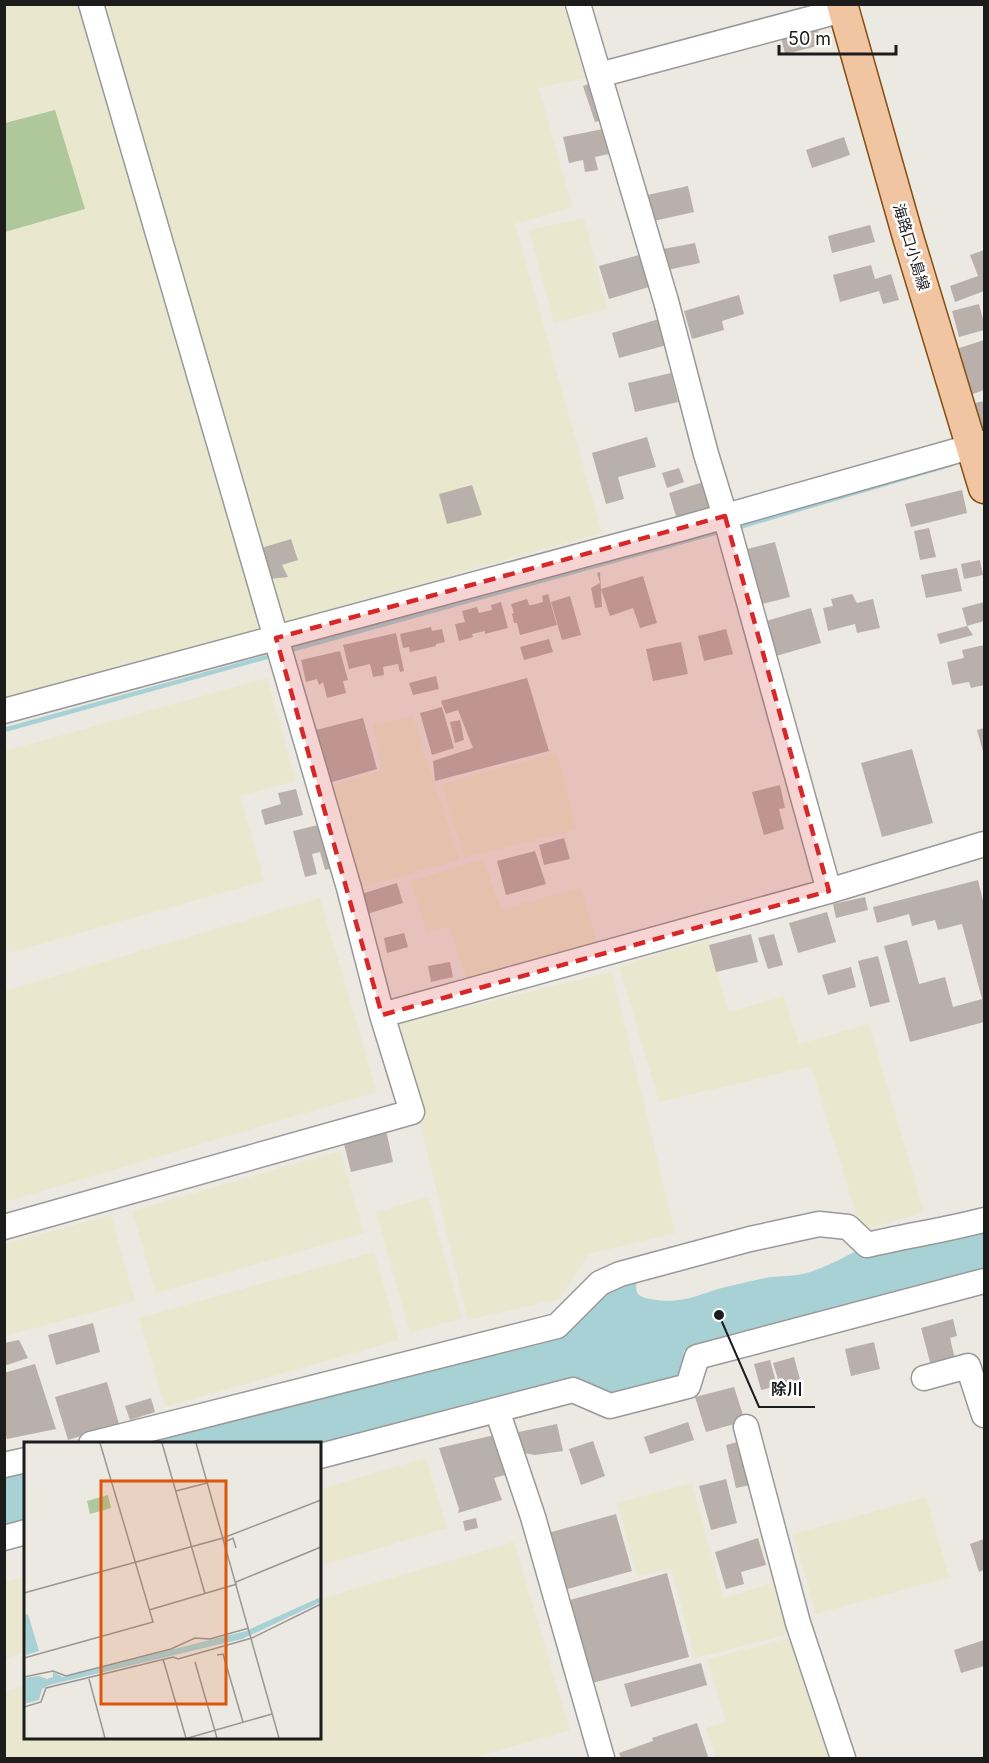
<svg xmlns="http://www.w3.org/2000/svg" width="989" height="1763" font-family="Inter,'Noto Sans JP',sans-serif">
<rect width="100%" height="100%" fill="#ece8e2"/>
<path fill="#e9e8cf" d="M4 5H576L599 75 539 88 572 207 515 224 602 533 5 700Z
M584 218 607 309 554 323 529 230Z
M267 678 296 781 240 796 264 881 5 954V751Z
M413 716 460 860 357 889 331 786 382 770 373 725Z
M557 752 577 830 464 858 441 784Z
M483 859 501 909 581 888 599 948 469 986 449 927 426 932 411 881Z
M320 898 377 1092 5 1202V991Z
M708 940 729 1012 784 996 799 1044 869 1024 924 1212 861 1231 811 1066 659 1102 619 966Z
M612 972 675 1233 589 1254 559 1299 468 1320 396 1024Z
M340 1151 364 1233 156 1293 132 1211Z
M428 1197 462 1318 410 1333 376 1212Z
M111 1215 135 1301 5 1336V1244Z
M374 1252 399 1340 165 1407 139 1318Z
M426 1458 447 1528 320 1566V1489Z
M692 1483 723 1598 783 1580 797 1632 695 1658 671 1569 637 1576 617 1503Z
M926 1497 949 1577 816 1614 793 1534Z
M514 1542 570 1730 472 1758H5V1691L25 1685 26 1738H320V1599Z
M25 1576V1652L5 1659V1582Z
M798 1636 835 1758H716L706 1728 726 1722 707 1659Z"/>
<path fill="#aec79b" d="M55 110 85 209 5 232V123Z"/>
<path fill="#a7d1d5" d="M984 1226V1274L689 1348 684 1351 681 1377 617 1398 581 1381 320 1447V1444H126L560 1334 594 1294 637 1281C634 1293 638 1297 650 1299 686 1306 702 1291 735 1285 747 1282 759 1279 771 1277 781 1276 793 1276 803 1274 822 1269 841 1259 858 1250Z
M25 1469V1523L4 1529V1474Z"/>
<g fill="none" stroke-linecap="round" stroke-linejoin="round">
<path stroke="#a7d1d5" stroke-width="4.5" d="M736 528 952 464
M287 651 722 531
M4 730 274 655"/>
</g>
<path fill="#b9b0ac" d="M816 24 822 45 785 54 780 33Z
M594 82 606 119 595 122 583 86Z
M603 129 609 154 595 157 598 170 585 172 583 160 569 163 563 137Z
M844 137 850 155 812 168 806 150Z
M688 186 694 212 649 222 643 196Z
M870 225 875 242 832 253 828 236Z
M695 243 700 263 667 270 663 249Z
M984 250V291L955 302 950 286 978 276 970 255Z
M639 255 649 287 609 299 599 266Z
M871 265 875 279 891 274 899 300 883 304 879 291 840 302 833 275Z
M739 295 744 314 722 321 724 330 692 339 684 311Z
M979 304 984 323V330L959 337 952 311Z
M659 319 667 345 619 358 612 333Z
M984 340V390L965 397 950 351Z
M671 373 678 402 635 412 628 383Z
M984 401V433L982 434 975 403Z
M647 437 656 467 618 477 624 499 606 504 592 453Z
M679 468 684 482 667 488 662 473Z
M703 482 713 515 679 526 669 493Z
M472 485 482 515 447 524 439 494Z
M962 490 967 513 911 527 905 504Z
M929 528 936 557 920 560 914 531Z
M291 539 298 560 282 565 288 577 270 579 261 548Z
M775 542 790 597 754 606 739 551Z
M980 560 983 575 964 579 961 564Z
M957 568 962 591 926 598 921 575Z
M600 572 602 607 595 608 591 588 600 583 597 573Z
M643 576 657 623 640 628 633 608 610 616 601 589Z
M548 594 557 625 520 635 517 623H514L512 614 514 613 511 604 527 599 529 605H532L543 602 542 596Z
M852 594 857 603 873 599 880 628 857 633 855 624 828 631 823 608 833 606 831 599Z
M570 596 581 635 562 640 551 602Z
M501 602 508 628 485 634V631L472 634 473 637 459 641 455 624 465 622 462 611 477 607 479 613 492 610 491 605Z
M984 602V621L967 626 962 608Z
M811 608 821 643 776 656 766 621Z
M967 626 973 635 940 644 937 634Z
M431 627 432 631 442 629 445 642 436 644V646L410 652 409 647 403 648 400 634Z
M726 629 733 654 704 661 698 636Z
M396 633 404 671 400 672 398 664 383 667 384 675 373 677 370 664 349 669 343 645Z
M549 639 553 652 524 660 520 647Z
M681 642 688 674 653 681 646 649Z
M984 645V685L971 688 969 682 952 685 947 662 964 658 962 650Z
M340 651 348 680 343 681 346 693 327 698 323 682 319 685 317 679 306 682 301 660Z
M436 676 439 689 413 695 409 683Z
M527 678 549 751 435 781 433 761 473 748 458 710 446 714 441 701Z
M442 707 454 748 432 755 420 713Z
M363 718 377 769 329 783 316 730Z
M460 720 464 740 455 743 450 722Z
M984 728V755L977 730Z
M912 749 933 823 882 837 861 763Z
M780 785 785 808 779 809 784 829 764 835 752 792Z
M296 789 303 815 265 825 261 810 281 804 278 793Z
M322 824 333 868 325 870 320 852 312 854 317 874 305 877 293 831Z
M564 838 570 859 544 865 539 845Z
M535 851 546 884 506 895 497 861Z
M978 880 984 905V1022L910 1042 884 946 907 940 919 984 945 977 953 1007 982 999 962 924 938 930 935 920 912 926 909 914 877 923 873 907Z
M397 883 403 903 367 914 361 894Z
M865 897 868 910 836 918 833 904Z
M827 912 836 942 798 953 789 923Z
M404 933 408 947 387 953 384 938Z
M751 934 758 962 716 972 709 945Z
M774 934 783 965 768 969 758 938Z
M878 956 890 1002 870 1007 858 961Z
M450 962 453 977 431 982 428 966Z
M851 967 856 987 828 995 822 975Z
M386 1130 393 1162 351 1172 343 1140Z
M953 1319 957 1336 950 1338 955 1359 931 1366 921 1328Z
M93 1323 100 1352 56 1365 48 1335Z
M19 1340 28 1358 4 1366V1343Z
M874 1342 880 1369 851 1376 845 1349Z
M794 1357 801 1383 781 1389 773 1363Z
M770 1360 777 1386 761 1390 754 1364Z
M35 1364 56 1429 7 1439 4 1429V1373Z
M107 1382 119 1424 68 1440 55 1397Z
M734 1387 745 1421 706 1432 695 1397Z
M151 1398 155 1412 130 1420 125 1406Z
M688 1422 694 1440 650 1454 644 1437Z
M557 1424 563 1451 535 1455 518 1452 514 1433Z
M499 1434 509 1474 494 1478 502 1500 458 1513 459 1509 439 1448Z
M745 1440 755 1484 736 1488 726 1445Z
M593 1441 605 1476 581 1485 569 1449Z
M726 1479 737 1523 711 1530 699 1486Z
M616 1514 632 1571 557 1592 541 1535Z
M476 1518 478 1528 465 1531 463 1521Z
M758 1538 766 1565 741 1572 744 1584 726 1589 715 1552Z
M984 1539V1570L979 1572 970 1544Z
M667 1573 689 1657 585 1685 563 1602Z
M984 1640V1666L961 1673 954 1650Z
M701 1663 707 1685 631 1707 624 1684Z
M697 1723 708 1757 621 1758 619 1753 653 1741 652 1738Z"/>
<g fill="none" stroke-linecap="round" stroke-linejoin="round">
<g stroke="#999" stroke-width="27">
<path id="minor" d="M578 4 666 301 706 454 725 516 829 891
M599 75 843 10
M4 711 680 529 984 443
M382 1015 829 891 984 844
M4 1227 412 1112 382 1015 349 888 276 638 91 4
M924 1378 968 1366 984 1415
M497 1410 533 1517 602 1758
M746 1427 798 1623 843 1758
M91 1444 557 1326 600 1283 620 1274 750 1239 819 1224 848 1227 867 1245C906 1236 945 1230 984 1220
M320 1456 573 1390 610 1406 688 1386 697 1357 984 1281
M4 1465 26 1460
M4 1538 26 1532"/>
</g>
<g stroke="#844f10" stroke-width="33">
<path id="major" d="M842 4 908 237 984 488"/>
</g>
<use href="#minor" stroke="#fff" stroke-width="24"/>
<use href="#major" stroke="#f1c5a2" stroke-width="30"/>
</g>
<path fill="#d62828" fill-opacity="0.2" stroke="#d62828" stroke-width="4.5" stroke-dasharray="12 8" stroke-linejoin="round" d="M725 516 829 891 382 1015 276 638Z"/>
<g text-anchor="middle" stroke-width="5" stroke-linejoin="round" paint-order="stroke">
<g font-size="15" fill="#1c1c1c" stroke="#fff">
<text transform="translate(911 247) rotate(73)" y="5">海路口小島線</text>
</g>
</g>
<g transform="translate(24 1442)">
<rect width="297" height="297" fill="#ece8e2"/>
<path d="M84 53 87 66 66 72 63 59Z" fill="#aec79b"/>
<path d="M297 155V160L218 197 25 243 18 247 15 258 0 262V236L15 234 23 237 29 235V230L39 235 222 189ZM4 172 15 209 2 213 0 173Z" fill="#a7d1d5"/>
<path fill="none" stroke="#999693" stroke-width="1.5" d="M138 1 181 152M172 1 255 296M152 49 183 41M201 100 209 96 212 106M212 140 297 105M0 151 199 96 297 58M125 168 213 142M193 213 199 212 219 280M0 216 129 180 76 1M139 217 162 296M171 220 193 296M0 235 29 229 42 234 147 207 171 196 186 197 225 186M65 237 81 296M0 265 17 260 22 246 149 215 154 217 228 196 297 162M164 296 248 272"/>
<path fill="#de560d" fill-opacity="0.15" stroke="#de560d" stroke-width="3" d="M77 39H202V262H77Z"/>
<rect width="297" height="297" fill="none" stroke="#1c1c1c" stroke-width="3"/>
</g>
<path fill="none" stroke="#1c1c1c" stroke-width="2" d="M719 1315L759 1407H815"/>
<circle fill="#1c1c1c" stroke="#fff" stroke-width="2" cx="719" cy="1315" r="6"/>
<g font-size="16" text-anchor="middle" font-weight="bold" fill="#1c1c1c" stroke="#fff" stroke-width="5" stroke-linejoin="round" paint-order="stroke">
<text x="787" y="1395">除川</text>
</g>
<rect width="989" height="1763" fill="none" stroke="#1c1c1c" stroke-width="12"/>
<path d="M779 45v9h117v-9" fill="none" stroke="#1c1c1c" stroke-width="3"/>
<text x="788" y="45" font-size="18" fill="#1c1c1c" stroke="#ffffff" stroke-width="4.5" paint-order="stroke">50 m</text>
</svg>
